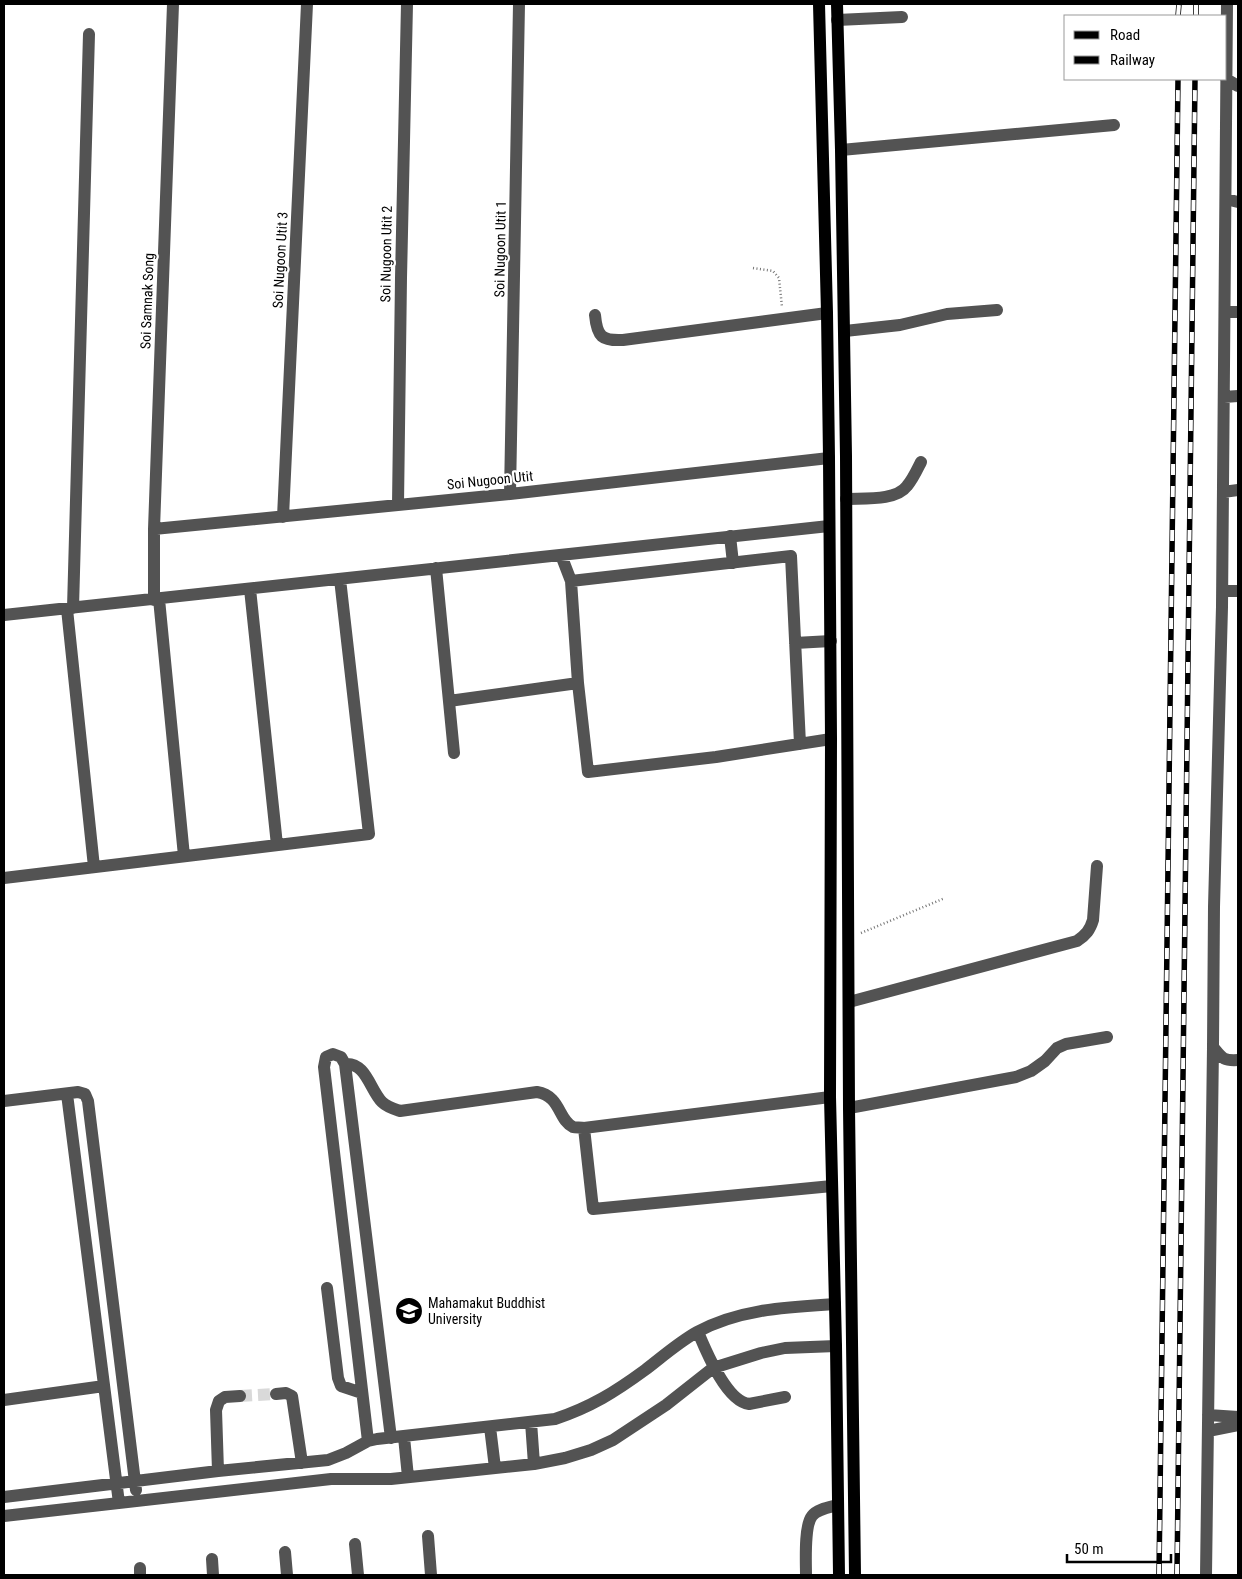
<svg xmlns="http://www.w3.org/2000/svg" width="1242" height="1579" font-family="'Roboto Condensed',sans-serif">
<rect width="100%" height="100%" fill="#fff"/>
<g fill="none" stroke-linecap="round" stroke-linejoin="round">
<path stroke="#d9d9d9" stroke-width="12" stroke-dasharray="12 6" stroke-linecap="butt" d="M240 1396 276 1394"/>
<path stroke="#757575" stroke-width="2.5" stroke-dasharray="1 2.5" stroke-linecap="butt" d="M753 268 773 271 779 278 782 307
M861 933 945 898"/>
<path stroke="#535353" stroke-width="12" d="M837 20 902 17
M1226 79 1238 86
M841 150 1114 125
M1226 199 1238 202
M1225 312H1238
M595 315C597 337 602 341 623 340L827 313
M845 331 900 325 947 314 997 310
M1224 397 1238 396
M1223 492 1238 490
M510 494 519 4
M846 499C864 498 896 501 907 486 913 479 917 470 921 462
M398 504 401 278 407 4
M283 517 307 4
M154 529 510 494 829 458
M730 536 733 563
M561 555 571 581 578 683 588 772 716 757 831 739
M436 568 454 753
M571 581 791 556 800 744
M1223 588 1229 591H1238
M250 589 277 845
M159 599 184 856
M154 600V529L173 4
M73 608 89 34
M67 609 94 867
M4 615 829 526
M795 643 831 641
M449 701 578 683
M4 878 369 834 340 579
M849 1002 1077 941C1086 935 1090 930 1093 920L1097 866
M1213 1047C1222 1058 1223 1061 1238 1060
M345 1064C366 1062 370 1090 382 1102 387 1107 394 1109 400 1111L537 1092C561 1096 558 1120 573 1127 576 1128 581 1127 584 1128
M67 1094 119 1503
M830 1097 584 1128 593 1209 832 1186
M4 1101 78 1092 85 1094 88 1101 136 1490
M849 1108 1016 1077 1031 1071 1045 1061 1057 1048 1066 1044 1107 1037
M327 1288 338 1378 341 1386 362 1393
M698 1332C706 1351 726 1401 749 1404L785 1397
M276 1394 286 1393 292 1396 302 1463
M4 1400 104 1386
M1208 1415 1238 1417
M531 1422 534 1464
M490 1427 495 1468
M1208 1431 1238 1425
M404 1437 408 1477
M368 1441 324 1067 326 1057 333 1054 341 1057 345 1064 391 1438
M218 1471 216 1410 219 1401 225 1397 240 1396
M4 1497 218 1471 328 1460 346 1453 368 1441 377 1439 555 1419C591 1407 615 1392 645 1370 662 1357 679 1342 697 1332 739 1309 788 1307 835 1304
M4 1516 331 1479H391L534 1464 565 1458 591 1450 613 1440 666 1405 713 1368 761 1353 785 1348 836 1346
M428 1536 431 1575
M355 1544 358 1575
M285 1552 287 1575
M212 1559 213 1575
M140 1568V1575
M806 1575C806 1562 804 1526 812 1516 817 1509 831 1507 838 1505
M1206 1575 1213 1047 1214 907 1222 607 1227 4"/>
<path stroke="#000" stroke-width="12" d="M819 4 827 313 829 458 831 739 830 1097 836 1346 839 1575
M837 4 841 150 846 456 849 1108 855 1575"/>
<g stroke="#000" stroke-width="5.5">
<path id="rail" d="M1178 16 1179 4
M1196 16V4
M1159 1575 1178 79
M1177 1575 1195 79"/>
</g>
<use href="#rail" stroke="#fff" stroke-width="4" stroke-dasharray="11" stroke-linecap="butt"/>
</g>
<defs>
<g id="university-disc" transform="scale(1.4375)"><circle r="9.5" fill="#000" stroke="#fff"/><path d="M0-5L7-2L0 1L-7-2ZM-4 1L0 2.5L4 1V4Q0 6-4 4Z" fill="#fff"/></g>
</defs>
<g fill-rule="evenodd">
<use href="#university-disc" x="409" y="1311"/>
</g>
<g text-anchor="middle" stroke-width="4.5" stroke-linejoin="round" paint-order="stroke">
<g font-size="14" fill="#000" stroke="#fff">
<text transform="translate(500 249) rotate(-89)" y="5">Soi Nugoon Utit 1</text>
<text transform="translate(386 254) rotate(-89)" y="5">Soi Nugoon Utit 2</text>
<text transform="translate(280 260) rotate(-87)" y="5">Soi Nugoon Utit 3</text>
<text transform="translate(147 301) rotate(-88)" y="5">Soi Samnak Song</text>
<text transform="translate(490 480) rotate(-6)" y="5">Soi Nugoon Utit</text>
</g>
<g font-size="14" fill="#000" stroke="#fff" text-anchor="start">
<text x="428" y="1308">Mahamakut Buddhist<tspan x="428" dy="16">University</tspan></text>
</g>
</g>
<rect width="1242" height="1579" fill="none" stroke="#000000" stroke-width="10"/>
<rect x="1064" y="15" width="162" height="65" fill="#ffffff" stroke="#999999"/>
<rect x="1074" y="31" width="25" height="8" fill="#000000" stroke="#999999"/>
<text x="1110" y="40" font-size="15" fill="#000000">Road</text>
<rect x="1074" y="56" width="25" height="8" fill="#000000" stroke="#999999"/>
<text x="1110" y="65" font-size="15" fill="#000000">Railway</text>
<path d="M1067 1554v8h104v-8" fill="none" stroke="#000000" stroke-width="2.5"/>
<text x="1074" y="1554" font-size="15" fill="#000000" stroke="#ffffff" stroke-width="4" paint-order="stroke">50 m</text>
</svg>
